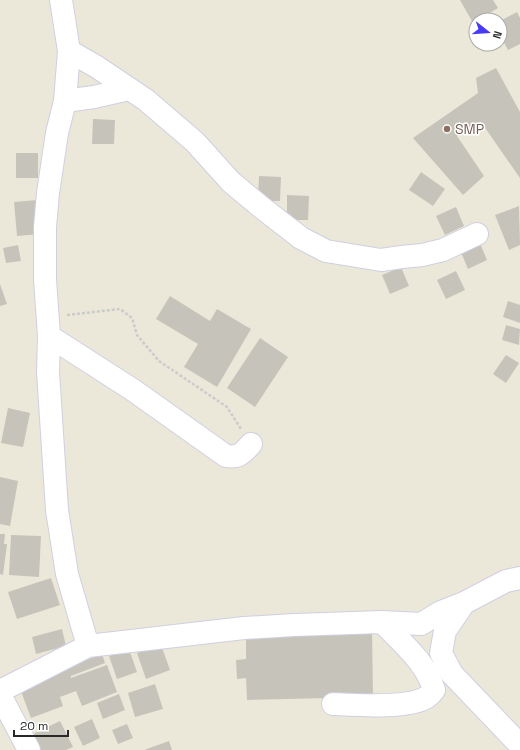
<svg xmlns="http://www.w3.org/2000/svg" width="520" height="750" font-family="'Space Grotesk',sans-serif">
<rect width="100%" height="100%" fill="#ebe8da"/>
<path fill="#c6c4ba" d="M460 0H493L498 8 473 23Z
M517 12 520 18V44L508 50 500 35V21Z
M496 68 520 112V178L481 122 457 136 484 176 463 195 413 138 478 93 476 78Z
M93 119 115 120 114 144H92Z
M16 153H38V178H16Z
M421 172 445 189 433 206 409 190Z
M259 176 281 177 280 201H258Z
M287 195 309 196 308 220H287Z
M37 200 40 234 17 236 14 202Z
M519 206 520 245 509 250 495 215Z
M456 207 464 226 445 235 436 216Z
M479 241 487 260 468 269 460 250Z
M18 245 21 261 6 263 3 248Z
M401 267 409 286 390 294 382 275Z
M456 271 465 290 446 299 437 280Z
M0 284 7 304 0 306Z
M170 296 210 321 217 309 251 329 217 387 184 367 198 344 156 319Z
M508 301 520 305V323L503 317Z
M506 325 520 329 519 345 502 340Z
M260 338 288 357 255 407 227 388Z
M506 355 519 363 506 383 493 374Z
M8 408 30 413 23 447 1 443Z
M0 477 18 481 10 526 0 524Z
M0 534H5L4 544H7L3 575 0 574Z
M11 535 41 536 39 577 9 575Z
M51 578 60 605 17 619 8 592Z
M372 628 373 697 247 700 246 678 237 679 236 660 246 659V632Z
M62 629 66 646 36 654 32 637Z
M161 645 170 670 146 679 137 653Z
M129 649 137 672 117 679 109 656Z
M102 654 105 663 71 676V678L107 665 117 692 82 706 76 691 60 697 63 706 31 718 19 686Z
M155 684 163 709 135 717 128 693Z
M119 694 125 710 103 719 97 703Z
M92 719 100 738 83 746 74 727Z
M60 721 73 747 66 750H41L33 734Z
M127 724 133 738 118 744 112 730Z
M169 741 172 750H144Z"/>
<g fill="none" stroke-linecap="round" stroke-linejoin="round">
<g stroke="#d0cfe1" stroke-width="24">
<path id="minor" d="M69 51 97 67 146 100 195 142 231 182 261 207 301 238 326 251 381 260 402 257 422 255 443 250 477 234
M65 101 94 97 129 89
M49 336 133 390 226 456C239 458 243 453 251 444
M464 603 445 631 441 653 452 674 516 741 520 742
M88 646 244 628 294 625 382 622 421 624 441 612 464 603 506 581 520 578
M0 691 88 646 67 574 57 510 48 372 49 336 45 279V227L48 193 57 133 65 101 69 51 61 0
M0 695 29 750
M333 704C355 705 409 709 427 697 430 695 432 693 434 690 427 663 401 642 382 622"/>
</g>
<path stroke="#cbcbcb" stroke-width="2.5" stroke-dasharray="3 2" stroke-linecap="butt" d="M67 315 120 309 132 318 137 335 159 361 227 407 241 429"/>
<use href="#minor" stroke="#fff" stroke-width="22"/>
</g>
<circle fill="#8d6e63" stroke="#fff" stroke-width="1.5" cx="447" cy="129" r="4"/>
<g text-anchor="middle" stroke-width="3" stroke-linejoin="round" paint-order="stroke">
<g font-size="14" fill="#785e54" stroke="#fff" text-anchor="start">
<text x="455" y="134">SMP</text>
</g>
</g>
<g transform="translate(488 32) rotate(107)"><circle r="19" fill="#ffffff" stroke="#a9a9a9"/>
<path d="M0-3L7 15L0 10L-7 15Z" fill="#463af7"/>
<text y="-6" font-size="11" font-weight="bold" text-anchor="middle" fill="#282828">N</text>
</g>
<path d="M14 730v6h54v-6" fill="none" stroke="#282828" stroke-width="2"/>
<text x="20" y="730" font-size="12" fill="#282828" stroke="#ffffff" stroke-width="3" paint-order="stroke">20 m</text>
</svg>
